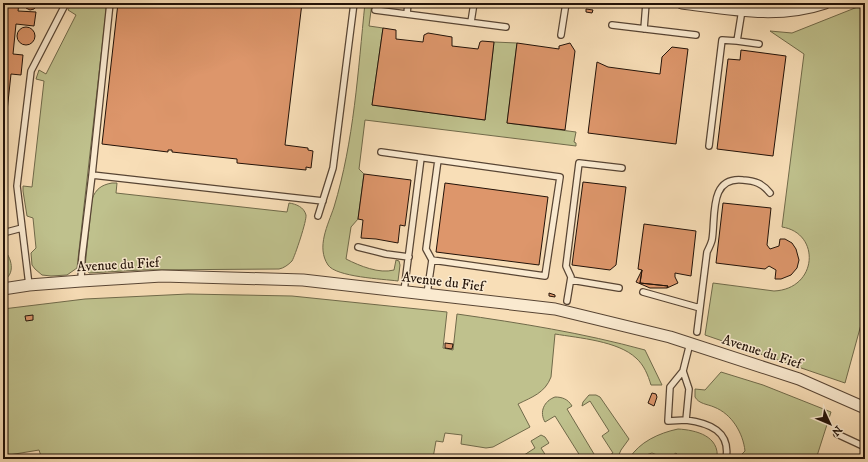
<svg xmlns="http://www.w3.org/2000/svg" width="868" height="462" font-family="'IM FELL DW Pica',serif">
<rect width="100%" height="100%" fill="#f8deb7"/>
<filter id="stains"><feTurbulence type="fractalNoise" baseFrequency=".005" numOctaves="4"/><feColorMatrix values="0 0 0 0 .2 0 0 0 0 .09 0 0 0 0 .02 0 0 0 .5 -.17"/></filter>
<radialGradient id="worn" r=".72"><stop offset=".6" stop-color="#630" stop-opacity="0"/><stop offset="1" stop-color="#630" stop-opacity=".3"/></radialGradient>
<path fill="#bfc18d" stroke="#706a4a" d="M72 3H107L77 268 67 275 51 276 42 275 35 269 32 265 31 253 36 248 33 218 27 216 23 191V186L32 187 44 81 36 79 39 70 46 74 76 15 68 10Z
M365 3H372L369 26 383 28 372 105 485 120 494 42 517 43 507 123 576 132 574 142 576 143V146L365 120 359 169 364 174 358 219 351 227 346 259C360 266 379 274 394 270L396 260 399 261 400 265 398 281C383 279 336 277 328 265 316 247 328 225 334 207 354 141 358 71 365 3Z
M732 3H798L766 6Z
M865 4V310L845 383 705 335 713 283 774 291C818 289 821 233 782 227L804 54 770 31 792 33Z
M112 183H117L116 193 287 212 289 203C296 204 304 207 306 215 307 220 295 256 292 261 288 265 284 268 279 269L142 270 89 273 85 267 92 199C96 189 101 185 112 183Z
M3 249C12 257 16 275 3 280Z
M188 294 292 296 447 312 443 348 453 350 457 314C520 323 583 333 645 350L662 385H651C648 375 644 365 636 358 618 341 579 338 555 334L551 377C545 393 532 397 518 404L530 427 493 447 486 448 461 444 462 435 445 433 443 442 436 441 433 458 434 459H42L39 450 3 456V309L85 299Z
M721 372 763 385 831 412 816 459H737L745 451C743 433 732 414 714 407 707 404 699 404 695 397V389L705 390Z
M589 395H596L600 397 629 439 621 450 617 459H603L613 453 602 436 609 431 590 401 582 406 583 402Z
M555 397C562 397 568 399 572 406L567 409 597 459H582L555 416 545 422C539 412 544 401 555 397Z
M678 429C696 430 720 436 717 459H681L676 453 667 459 652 453C642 456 640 459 629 459 639 442 659 433 678 429Z
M541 435 545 437 549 443 541 448 548 459H518L535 448 531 441Z"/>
<path fill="#dd966b" stroke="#221208" d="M3 3H19L18 11 36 12 34 26 16 24 13 54 23 55 21 75 11 74 3 149Z
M22 3H39L34 9 30 10 26 8Z
M118 3H302L285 145 308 148V150L313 151 311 168 306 167V170L237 163V159L172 152V150H168V152L102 144Z
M586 9 593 10 592 13 586 12Z
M17 36a9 9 0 1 1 18 0a9 9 0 1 1-18 0Z
M383 28 396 30V39L423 42 424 35 428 33 452 37V46L478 49 480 42 482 41 494 42 485 120 372 105Z
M517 43 559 49V46L570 43 575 51 565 130 507 123Z
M672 47 688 49 676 144 588 133 597 62 608 67 660 74 662 57Z
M741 50 786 56 773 156 717 149 728 59 740 60Z
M364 174 411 180 405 226 400 225 398 243 376 239 361 238 363 220 358 219Z
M583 182 626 187 616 265 610 270 572 265Z
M445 183 548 197 539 265 436 252Z
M723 203 771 208 767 245 770 249 779 246 780 239H785L792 243 796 249 799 260 797 268 791 275 781 279H775L776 270 769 266 765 269 716 263Z
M644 224 696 231 691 276 675 273V277L678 283 667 288 668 286 640 283 642 270 638 269Z
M642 270 640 283 668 286 667 288H650L636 282Z
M549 293 555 295V297L549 296Z
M33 315V320L26 321 25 316Z
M445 343 453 344 452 349 445 348Z
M652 393 656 394 657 397 654 406 648 403Z"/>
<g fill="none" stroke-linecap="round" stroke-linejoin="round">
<g stroke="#584534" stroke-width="8">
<path id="lane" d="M110 3 92 175 323 201
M375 10 506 27
M742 10 737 41 759 44
M407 14 408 3
M471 22 474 3
M612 25 696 35
M644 29 646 3
M561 35 566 3
M709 146 722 40 737 41
M381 152 560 177 545 276 432 260 427 294
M318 216 333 168 354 3
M3 233 22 228
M358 247 386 254 409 257
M432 260 426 249 438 160
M571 280 619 288
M81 281 82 257 92 175
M29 285 17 186 31 71 66 3
M404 291 421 158
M643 292 700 308
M567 301 571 277 566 266 579 163 622 168
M697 332 707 252C709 248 711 244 712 240 716 218 708 176 743 180 755 181 762 183 770 193
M690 343 683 371 689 389 686 420C709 423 731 431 726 459
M683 371 670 387 668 421 686 420
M837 434 865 447"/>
</g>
<g stroke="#584534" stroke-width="13">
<path id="street" d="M682 3C730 9 778 19 825 3
M3 289 29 285 81 281 162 276 303 280 555 309 670 337 799 379 865 408"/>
</g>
<use href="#lane" stroke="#faead0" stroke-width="5.5"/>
<use href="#street" stroke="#faead0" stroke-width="11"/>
</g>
<g text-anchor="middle" stroke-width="3" stroke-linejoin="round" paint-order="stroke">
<g font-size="14" fill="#221208" stroke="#faead0">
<text transform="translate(118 264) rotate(-3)" y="5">Avenue du Fief</text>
<text transform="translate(443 281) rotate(7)" y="5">Avenue du Fief</text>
<text transform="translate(762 351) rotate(18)" y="5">Avenue du Fief</text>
</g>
</g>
<rect width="868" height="462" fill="none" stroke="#f8deb7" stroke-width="16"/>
<rect x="4" y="4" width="860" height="454" fill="none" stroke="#221208" stroke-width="2"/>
<rect x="8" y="8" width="852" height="446" fill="none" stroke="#221208"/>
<g transform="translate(830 424) rotate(134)" stroke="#faead0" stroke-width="3" paint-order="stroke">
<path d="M0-3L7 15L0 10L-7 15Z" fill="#221208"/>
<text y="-6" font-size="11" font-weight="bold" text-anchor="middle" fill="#221208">N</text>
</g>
<rect width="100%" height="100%" filter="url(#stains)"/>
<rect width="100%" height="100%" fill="url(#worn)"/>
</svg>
